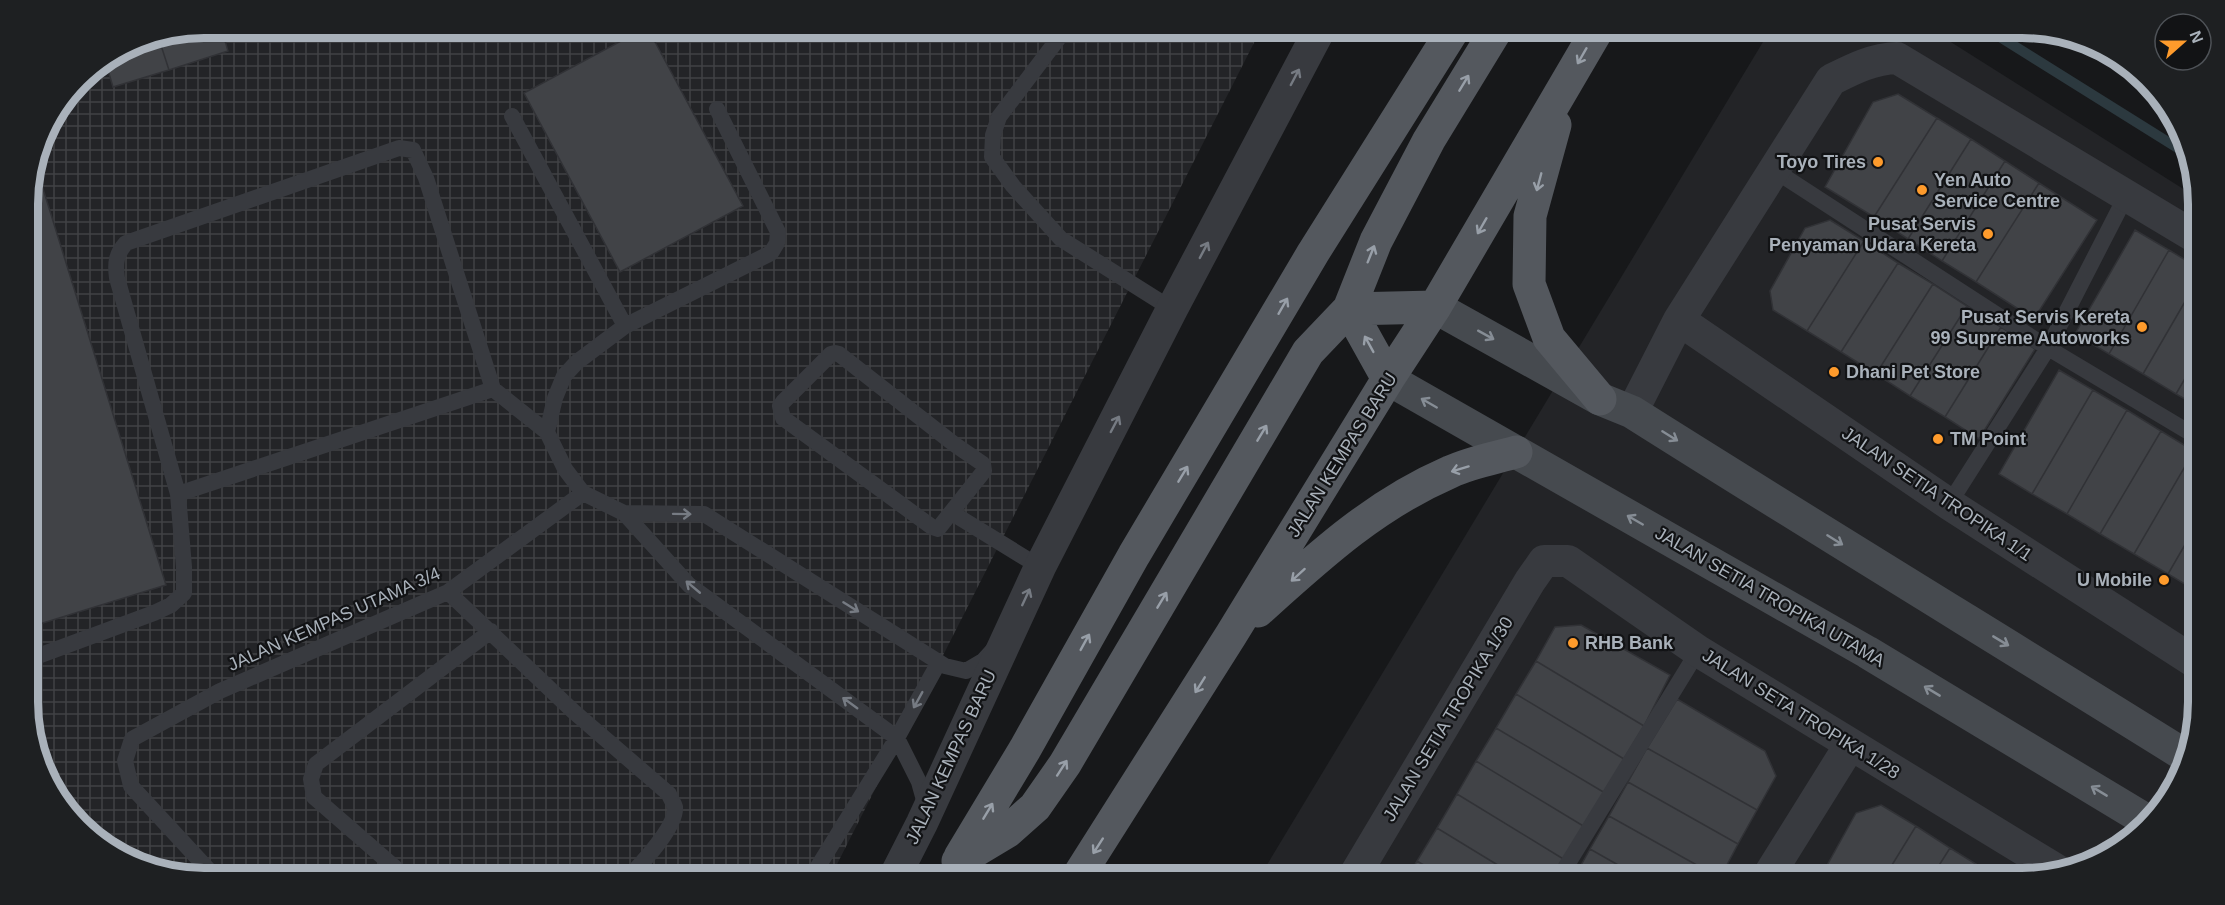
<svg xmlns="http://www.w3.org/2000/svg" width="2225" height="905" font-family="Arial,sans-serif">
<defs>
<pattern id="industrial-grid" width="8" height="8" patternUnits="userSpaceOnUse" patternTransform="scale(1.5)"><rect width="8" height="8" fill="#232427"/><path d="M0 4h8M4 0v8" fill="none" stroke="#404144"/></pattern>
</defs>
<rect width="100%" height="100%" fill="#17181a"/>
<path fill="#232427" d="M1772 27H1927L2196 197 2198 701 2189 759 2162 809 2129 842 2079 869 2033 878H1259Z"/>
<path fill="url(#industrial-grid)" d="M204 27H1262L830 878H204L146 869 71 818 30 736 27 192 45 125 87 71 136 40Z"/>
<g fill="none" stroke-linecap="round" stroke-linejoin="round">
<path stroke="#2c393f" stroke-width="10" d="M1984 27 2184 152"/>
</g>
<path fill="#414347" stroke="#313236" stroke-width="1.5" d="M204 27H221L228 51 169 70 158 36Z
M647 27 743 206 620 272 524 93Z
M158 36 169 70 113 87 105 60 136 40Z
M1898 94 1937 118 1874 217 1825 187 1873 102Z
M1937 118 1971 139 1908 239 1874 217Z
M1971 139 2005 161 1942 261 1908 239Z
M2005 161 2039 183 1976 282 1942 261Z
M40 179 166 585 30 627 27 192 30 182Z
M2039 183 2097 220 2034 319 1976 282Z
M1830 220 1864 241 1807 331 1773 310 1770 291 1805 228Z
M2135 230 2169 250 2109 354 2075 334Z
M1864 241 1898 263 1841 352 1807 331Z
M2169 250 2197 267V281L2143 374 2109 354Z
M1898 263 1933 284 1876 374 1841 352Z
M2197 281V358L2176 394 2143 374Z
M1933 284 1967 306 1910 396 1876 374Z
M1967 306 2001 327 1945 417 1910 396Z
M2001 327 2035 349 1979 439 1945 417Z
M2197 358V406L2176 394Z
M2059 370 2093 390 2032 494 1999 474Z
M2093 390 2127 410 2067 514 2032 494Z
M2127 410 2161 431 2100 534 2067 514Z
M2161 431 2194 451 2134 554 2100 534Z
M2194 451 2197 452V524L2168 574 2134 554Z
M2197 524 2198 592 2168 574Z
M1581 625 1670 675 1644 726 1536 661 1555 627Z
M1536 661 1644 726 1624 759 1516 694Z
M1516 694 1624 759 1605 793 1496 728Z
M1677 699 1765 751 1776 776 1757 810 1647 748Z
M1496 728 1605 793 1585 827 1476 761Z
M1647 748 1757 810 1738 844 1628 782Z
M1476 761 1585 827 1565 860 1457 794Z
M1628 782 1738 844 1720 878 1609 816Z
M1457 794 1565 860 1555 878H1519L1437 828Z
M1881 805 1916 826 1884 878H1820L1856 813Z
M1609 816 1720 878H1641L1590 849Z
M1916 826 1950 848 1931 878H1884Z
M1437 828 1519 878H1445L1417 861Z
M1950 848 1984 869 1979 878H1931Z
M1590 849 1641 878H1574Z
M1417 861 1445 878H1407Z
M1984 869 1998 878H1979Z"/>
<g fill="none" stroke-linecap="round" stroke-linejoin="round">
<path stroke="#383a3f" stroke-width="16" d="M1067 27 999 117 993 135 992 157 1013 186 1061 239 1172 309
M512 116 625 326
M1774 170 2048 348 2197 437
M835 353 839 354 954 444 983 464 984 471 938 529 932 527 783 418 780 406 783 402 831 354Z
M493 389 547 432 565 469 583 493 624 513 689 585 897 738 919 782 926 807
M547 432 555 398 564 376 577 362 625 326 771 253 777 243 778 232 717 109
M1949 504 2048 348 2126 196
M624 513 704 514 945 666 966 671 983 661 994 649
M952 513 1040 567
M448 592 573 711 669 794C670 798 674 803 675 807 677 827 641 864 628 878
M30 659 154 613 171 605 184 593V567L178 494 117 278C115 263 116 254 126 243L399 148 413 150 426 178 493 389 178 494
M216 878 131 786 125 761 132 739 220 691 448 592 583 493
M407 878 314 797 311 779 316 764 491 631
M811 878 897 738 939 662
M1559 878 1698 651"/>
<path stroke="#383a3f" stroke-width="32" d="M1679 320 1949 504 2198 664
M1632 412 1679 320 1831 80C1853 69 1872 59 1897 58L2197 238
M894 878 922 823 1040 567 1172 309 1321 27
M1353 878 1530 581 1544 561H1568L1698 651 2060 872
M1767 878 1850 745"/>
<path stroke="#464a4f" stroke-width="33" d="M1435 307 1600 399 1632 412C1817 529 2003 642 2189 758
M1388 379 1867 652 2149 822"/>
<path stroke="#54585e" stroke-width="33" d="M1555 125 1530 216 1529 284 1549 338 1600 399
M1349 309 1435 307
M1349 309 1388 379
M1258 611C1319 556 1374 505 1450 472 1471 462 1495 458 1516 452
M960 857 1025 749 1134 555 1313 253 1455 27
M958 861 1008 831 1035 807 1065 764 1308 352 1349 309 1376 241 1429 140 1498 27
M1077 878 1231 635 1388 379 1435 307 1599 27"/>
</g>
<defs><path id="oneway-shaft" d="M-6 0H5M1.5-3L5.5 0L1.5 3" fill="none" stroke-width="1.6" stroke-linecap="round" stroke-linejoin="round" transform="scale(1.5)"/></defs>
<g stroke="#989fa8">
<use href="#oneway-shaft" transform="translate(1582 56) rotate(120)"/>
<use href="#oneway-shaft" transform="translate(1464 83) rotate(-59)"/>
<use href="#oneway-shaft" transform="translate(1539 182) rotate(105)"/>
<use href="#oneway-shaft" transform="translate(1482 226) rotate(120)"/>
<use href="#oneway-shaft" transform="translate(1371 254) rotate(-68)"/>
<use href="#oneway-shaft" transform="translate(1283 306) rotate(-60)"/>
<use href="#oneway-shaft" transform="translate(1369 344) rotate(-119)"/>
<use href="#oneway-shaft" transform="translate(1262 433) rotate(-59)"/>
<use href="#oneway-shaft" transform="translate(1460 469) rotate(163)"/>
<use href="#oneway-shaft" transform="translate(1183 474) rotate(-59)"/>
<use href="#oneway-shaft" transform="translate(1298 575) rotate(138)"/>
<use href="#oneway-shaft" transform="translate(1162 600) rotate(-59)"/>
<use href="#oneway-shaft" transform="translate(1085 642) rotate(-61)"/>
<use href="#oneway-shaft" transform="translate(1200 685) rotate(122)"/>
<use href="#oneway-shaft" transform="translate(1062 768) rotate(-57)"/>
<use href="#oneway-shaft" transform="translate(988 811) rotate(-59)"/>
<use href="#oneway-shaft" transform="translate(1098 846) rotate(123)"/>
</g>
<g stroke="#767b83">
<use href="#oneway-shaft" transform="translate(1295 77) rotate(-62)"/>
<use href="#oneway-shaft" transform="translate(1204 250) rotate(-62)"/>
<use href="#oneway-shaft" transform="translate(1115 424) rotate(-62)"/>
<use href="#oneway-shaft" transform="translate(682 514) rotate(1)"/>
<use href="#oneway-shaft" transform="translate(693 587) rotate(-140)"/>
<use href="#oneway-shaft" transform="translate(1026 597) rotate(-65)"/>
<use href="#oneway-shaft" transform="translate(851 607) rotate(32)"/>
<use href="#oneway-shaft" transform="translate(918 700) rotate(119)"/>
<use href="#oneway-shaft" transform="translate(850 703) rotate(-144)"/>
</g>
<g stroke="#868d95">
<use href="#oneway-shaft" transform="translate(1486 335) rotate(29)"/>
<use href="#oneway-shaft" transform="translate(1429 403) rotate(-150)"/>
<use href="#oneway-shaft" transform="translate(1670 436) rotate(32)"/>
<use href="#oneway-shaft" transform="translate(1635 520) rotate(-150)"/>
<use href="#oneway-shaft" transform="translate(1835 540) rotate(32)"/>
<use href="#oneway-shaft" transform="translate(2001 641) rotate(31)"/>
<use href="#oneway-shaft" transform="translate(1932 691) rotate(-149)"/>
<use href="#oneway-shaft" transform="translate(2099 791) rotate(-149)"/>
</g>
<g fill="#fe9b2c" stroke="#121315" stroke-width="2">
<circle cx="1878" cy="162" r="6"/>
<circle cx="1922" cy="190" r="6"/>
<circle cx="1988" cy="234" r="6"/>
<circle cx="2142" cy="327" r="6"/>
<circle cx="1834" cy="372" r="6"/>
<circle cx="1938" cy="439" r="6"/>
<circle cx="2164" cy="580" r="6"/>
<circle cx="1573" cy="643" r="6"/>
</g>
<g text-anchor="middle" stroke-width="4.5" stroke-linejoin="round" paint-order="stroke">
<g font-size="18" font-weight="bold" fill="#a9b1ba" stroke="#121315" text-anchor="end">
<text x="1866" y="168">Toyo Tires</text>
<text x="1934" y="186" text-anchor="start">Yen Auto<tspan x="1934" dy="21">Service Centre</tspan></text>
<text x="1976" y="230">Pusat Servis<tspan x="1976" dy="21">Penyaman Udara Kereta</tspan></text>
<text x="2130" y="323">Pusat Servis Kereta<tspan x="2130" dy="21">99 Supreme Autoworks</tspan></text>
<text x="1846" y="378" text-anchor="start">Dhani Pet Store</text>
<text x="1950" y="445" text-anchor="start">TM Point</text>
<text x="2152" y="586">U Mobile</text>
<text x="1585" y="649" text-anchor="start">RHB Bank</text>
</g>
<g font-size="18" fill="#a9b1ba" stroke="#121315">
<text transform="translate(1342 455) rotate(-58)" y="6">JALAN KEMPAS BARU</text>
<text transform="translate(1937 494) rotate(34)" y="6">JALAN SETIA TROPIKA 1/1</text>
<text transform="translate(1770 597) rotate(30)" y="6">JALAN SETIA TROPIKA UTAMA</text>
<text transform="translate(334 619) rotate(-24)" y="6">JALAN KEMPAS UTAMA 3/4</text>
<text transform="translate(1801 714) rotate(32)" y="6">JALAN SETA TROPIKA 1/28</text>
<text transform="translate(1448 719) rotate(-59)" y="6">JALAN SETIA TROPIKA 1/30</text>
<text transform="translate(951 757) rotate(-65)" y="6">JALAN KEMPAS BARU</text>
</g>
</g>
<path d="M0 0H2225V905H0ZM204 38H2022A166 166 0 0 1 2188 204V702A166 166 0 0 1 2022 868H204A166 166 0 0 1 38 702V204A166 166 0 0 1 204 38Z" fill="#1e2022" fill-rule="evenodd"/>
<path fill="none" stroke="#a9b1ba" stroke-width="8" d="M204 38H2022A166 166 0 0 1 2188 204V702A166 166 0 0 1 2022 868H204A166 166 0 0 1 38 702V204A166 166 0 0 1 204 38Z"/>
<g transform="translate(2183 42) rotate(69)"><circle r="28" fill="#121315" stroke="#4e5257" stroke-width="1.5"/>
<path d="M0-4.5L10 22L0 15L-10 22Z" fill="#fe9b2c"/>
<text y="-9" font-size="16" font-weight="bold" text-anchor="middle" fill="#a9b1ba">N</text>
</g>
</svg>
